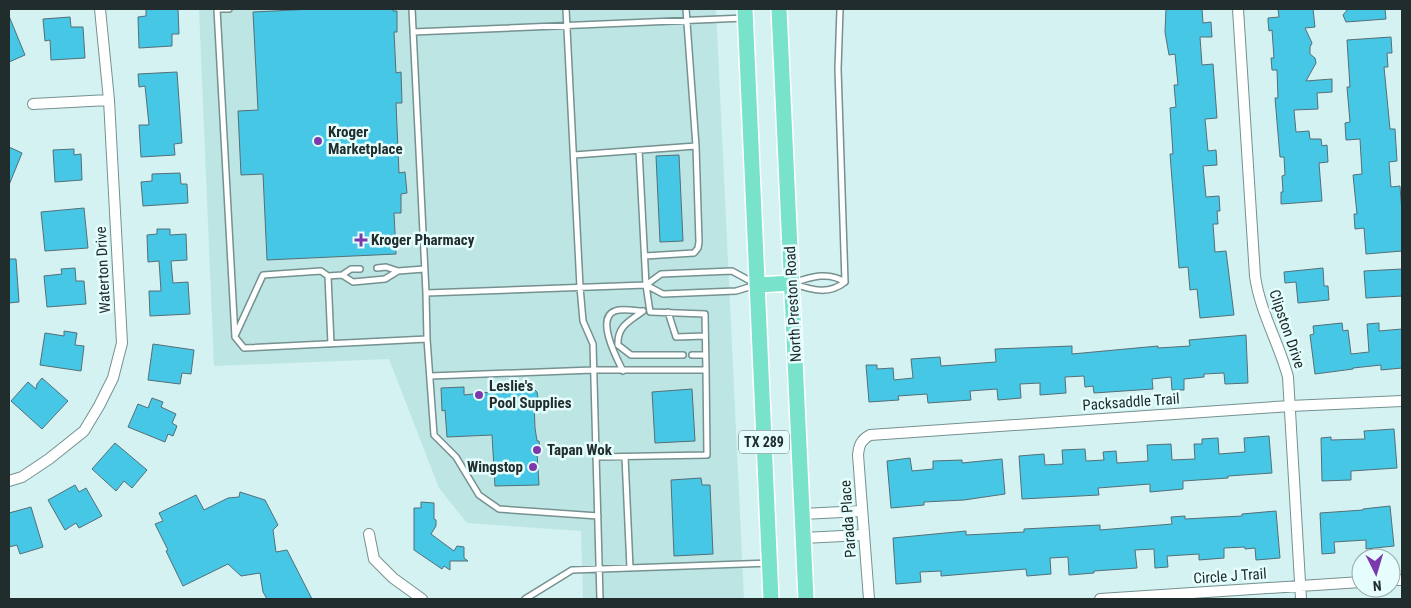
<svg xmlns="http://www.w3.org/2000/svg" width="1411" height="608" font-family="'Roboto Condensed',sans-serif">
<rect width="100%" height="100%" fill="#d3f2f1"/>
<path fill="#bde5e4" d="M199 9H716L744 599H583L581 531 467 523 439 488 389 359 214 366Z"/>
<path fill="#47c7e6" stroke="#556f76" d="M146 9H178L179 34H172V46L139 48 138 17 146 16Z
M313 9H393V11H397V32H394L396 73 401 72 402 103H396L399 173 405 172 407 193 401 194V213H394L396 254 267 260 263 174 241 175 238 111 258 110 253 12Z
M1166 9H1202L1203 23 1211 22 1212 37H1200L1202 65 1213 64 1217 118 1205 119 1208 151 1216 150 1217 165 1203 166 1206 197 1219 196 1220 211H1217L1218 224H1213L1215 252 1226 251 1234 315 1200 318 1197 289 1190 290 1188 267 1179 268 1170 154H1173L1170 108 1176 107 1174 85H1178L1175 54 1169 55 1165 32Z
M1278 9H1313L1315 27 1305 28 1312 43 1310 47V54L1315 58 1316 63 1306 81 1332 79V92L1317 93 1318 109 1294 110 1296 132 1309 131 1310 139H1321L1322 146 1327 145 1328 162 1319 163 1322 201 1281 204V192H1283L1282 176 1285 175 1284 157H1280L1275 98H1278L1277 70H1272L1271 58H1274L1272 30 1269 31 1268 21V18L1279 17Z
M1348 9H1385L1386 19 1346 22 1343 15Z
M9 16 25 55 9 62Z
M70 17 71 27H83L85 58 51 60 50 40 45 41 43 19Z
M1391 37 1392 53H1387L1388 67H1384L1390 129H1395L1397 161 1389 162 1391 187 1400 186 1402 213V251L1366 254 1364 228 1355 229 1354 214H1357L1353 175 1362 174 1360 139 1346 140 1345 123 1350 122 1347 87H1350L1347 40Z
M177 72 182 143 174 144 175 155 141 157 139 125H149L145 86 139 87 138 74Z
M9 147 22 153 9 185Z
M74 149V155L81 154 82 180 55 182 53 150Z
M679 155 683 241 660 242 656 156Z
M180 173 181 184H187L188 203 143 206 141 182 152 181V174Z
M84 208 88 248 45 251 41 212Z
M157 229H170V235L186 234 187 260 171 261 173 283 188 282 190 314 150 316 149 291H161L159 261 148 262 147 235 157 234Z
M9 259H16L19 302 9 303Z
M75 268 76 281H84L86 304 47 307 44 276 62 274 61 269Z
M1323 268 1324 286H1328L1329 300 1298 303 1296 282 1285 283 1284 272Z
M1402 269V296L1366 298 1364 271Z
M1342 323 1343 331 1348 330 1351 354 1369 352 1367 324 1379 323V331L1402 329V368L1381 370V365L1353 368V369L1315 374 1310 335 1314 334 1313 326Z
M64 331 77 333 75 345 84 346 81 371 40 365 45 333 64 336Z
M1246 335 1248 383 1225 384 1224 373 1204 374V377L1184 379V390H1172L1171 377 1152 379 1153 389 1094 393 1093 386 1085 387 1084 376 1065 377 1066 393 1040 395V383L1020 384 1021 398 998 400 997 389 970 391 971 400 928 403 927 394 898 396 899 400 869 402 866 365H877V369L893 368 894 380 913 378 911 359 940 357 941 366 996 362 995 349 1072 346V354L1158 346V348L1190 346 1189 340Z
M153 344 194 350 191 374 182 373 180 384 148 380Z
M42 378 68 401 42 429 11 401 28 382 36 389 37 384Z
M464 387V395L500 391V393L523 392 527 389 533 388 537 392 538 398 534 402 535 428 537 441H539L540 453H537L539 485 495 486 492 435 447 437 445 410 442 411 441 388Z
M692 389 695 441 655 443 652 392Z
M152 398 163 402 161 407 176 414 172 423 177 426 173 436 168 434 165 442 128 427 138 404 148 408Z
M1394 429 1397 468 1351 471V480L1322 481 1321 438 1331 437V440L1365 439 1364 431Z
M1269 436 1272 473 1228 476V478L1183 481V489L1150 492V484L1098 488 1099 495 1022 499 1019 456 1044 454 1045 465 1063 464 1062 450 1085 449 1086 461 1104 460 1103 452 1116 451 1117 463 1148 461 1147 445 1171 444 1172 460 1195 459 1194 444H1202V439L1218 438 1219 454 1245 452 1244 438Z
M115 443 147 470 132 488 124 481 116 491 92 469Z
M910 458 912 471 933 469V461L962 460V463L1002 459 1005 494 964 500 924 502V505L891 508 887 461Z
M701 478 702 485H710L713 554 674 556 671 480Z
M75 485 79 492 86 488 102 516 79 528 76 523 65 530 48 500Z
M240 492 265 500 278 525 273 530 276 552 287 550 312 599H267L263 592 260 573 241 576 228 564 183 586 166 551 168 550 155 524 163 521 159 513 196 495 204 510 228 498 239 497Z
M421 502 434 503V519L436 520V526L431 534 454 551 457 546 464 547V558L468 561H450V570L444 566 442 569 414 550V508H421Z
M1390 506 1394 546 1366 549V540L1334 542 1335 553 1322 554 1320 513 1363 510V509Z
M31 507 43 547 20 554 17 545 9 547V513Z
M1276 511 1280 558 1256 560 1255 548 1245 549V547L1224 548V558L1199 560V554L1167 556 1168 567 1155 568 1154 549 1135 550 1137 568 1094 571V573L1069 575 1068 557 1050 558 1051 574 1027 576 1026 569 941 576V571L920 572 921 582 896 584 893 538 966 531V535L1024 532V529L1100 525V530L1172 524 1171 517 1185 516V519L1242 516V514Z"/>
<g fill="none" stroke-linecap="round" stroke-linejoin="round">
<g stroke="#759190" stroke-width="8">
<path id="lane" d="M217 9 235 337 244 348 427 339 426 293 646 285 663 294 736 291 756 285
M217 9H229
M412 9 426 293
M566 9 580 287 583 321 593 344 600 599
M840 9 838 69 845 282
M413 32 745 18
M639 150 646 285 650 312 705 314 706 370
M574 155 696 146
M645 256 694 253 698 248 699 242 696 146 686 9
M377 268 386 267 398 271
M342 275 351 269H360
M328 276 331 344
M793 283C811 277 828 271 845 282
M794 284C812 290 829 295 845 282
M646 285 661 274 732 271 754 283
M643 311C629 322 617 326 618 345L631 355H683
M668 312 676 337 705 336
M235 336 263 275 321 271 328 276 342 275 353 282 385 279 398 271 424 269
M427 339 434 435 456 457 479 495 499 509 598 516
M692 355H705
M623 371C617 359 595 318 615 311 623 308 635 311 643 311
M430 376 593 370H706L707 455 596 457
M625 457 630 568
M525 599 572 570 769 563"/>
</g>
<g stroke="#759190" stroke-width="12">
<path id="street" d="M1238 9 1255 276C1260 312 1279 343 1288 377L1301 599
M33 104 109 100
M9 481 22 477 49 459 84 431 99 406 113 378 122 343 109 100 100 9
M802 514 862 511
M369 534 374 559 393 578 422 599
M803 538 863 535
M1391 580H1402
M869 599 858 455C859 445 861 440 870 435L1290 406 1402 401
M1100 599 1361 582"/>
</g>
<g stroke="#fff" stroke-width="18">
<path id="primary" d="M745 9 771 599
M779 9 806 599
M757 285 792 283"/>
</g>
<use href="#lane" stroke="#fff" stroke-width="5"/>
<use href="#street" stroke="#fff" stroke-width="10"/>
<use href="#primary" stroke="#78e2ca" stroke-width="15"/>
</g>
<g fill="#7c39ad" stroke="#e5fefd" stroke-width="2">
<circle cx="318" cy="141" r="5"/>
<path d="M358.5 232.5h5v5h5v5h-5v5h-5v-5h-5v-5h5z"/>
<circle cx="479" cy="395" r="5"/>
<circle cx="537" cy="450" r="5"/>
<circle cx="533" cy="467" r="5"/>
</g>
<g text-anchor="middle" stroke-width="5" stroke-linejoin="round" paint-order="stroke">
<rect fill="#e5fefd" stroke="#5c6b6b" stroke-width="1" x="739" y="430.5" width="50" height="23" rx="4"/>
<g font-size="14" font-weight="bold" fill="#212c2c">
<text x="764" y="447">TX 289</text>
</g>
<g font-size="15" font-weight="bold" fill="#212c2c" stroke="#e5fefd" text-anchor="start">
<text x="328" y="137">Kroger<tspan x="328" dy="17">Marketplace</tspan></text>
<text x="371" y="245">Kroger Pharmacy</text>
<text x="489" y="391">Leslie's<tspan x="489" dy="17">Pool Supplies</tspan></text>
<text x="547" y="455">Tapan Wok</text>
<text x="523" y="472" text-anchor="end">Wingstop</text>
</g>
<g font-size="15" fill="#212c2c" stroke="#e5fefd">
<text transform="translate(103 270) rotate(-93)" y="5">Waterton Drive</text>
<text transform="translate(793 304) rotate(-93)" y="5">North Preston Road</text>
<text transform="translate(1287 329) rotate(71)" y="5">Clipston Drive</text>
<text transform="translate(1131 402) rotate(-4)" y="5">Packsaddle Trail</text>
<text transform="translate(848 519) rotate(-94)" y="5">Parada Place</text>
<text transform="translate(1230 576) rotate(-4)" y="5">Circle J Trail</text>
</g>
</g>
<rect width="1411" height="608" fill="none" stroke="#212c2c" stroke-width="20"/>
<g transform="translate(1376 573) rotate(175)"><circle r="24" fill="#e5fefd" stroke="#97aaa9"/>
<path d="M0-4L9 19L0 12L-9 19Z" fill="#7c39ad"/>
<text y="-8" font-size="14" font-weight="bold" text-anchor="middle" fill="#212c2c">N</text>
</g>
</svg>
